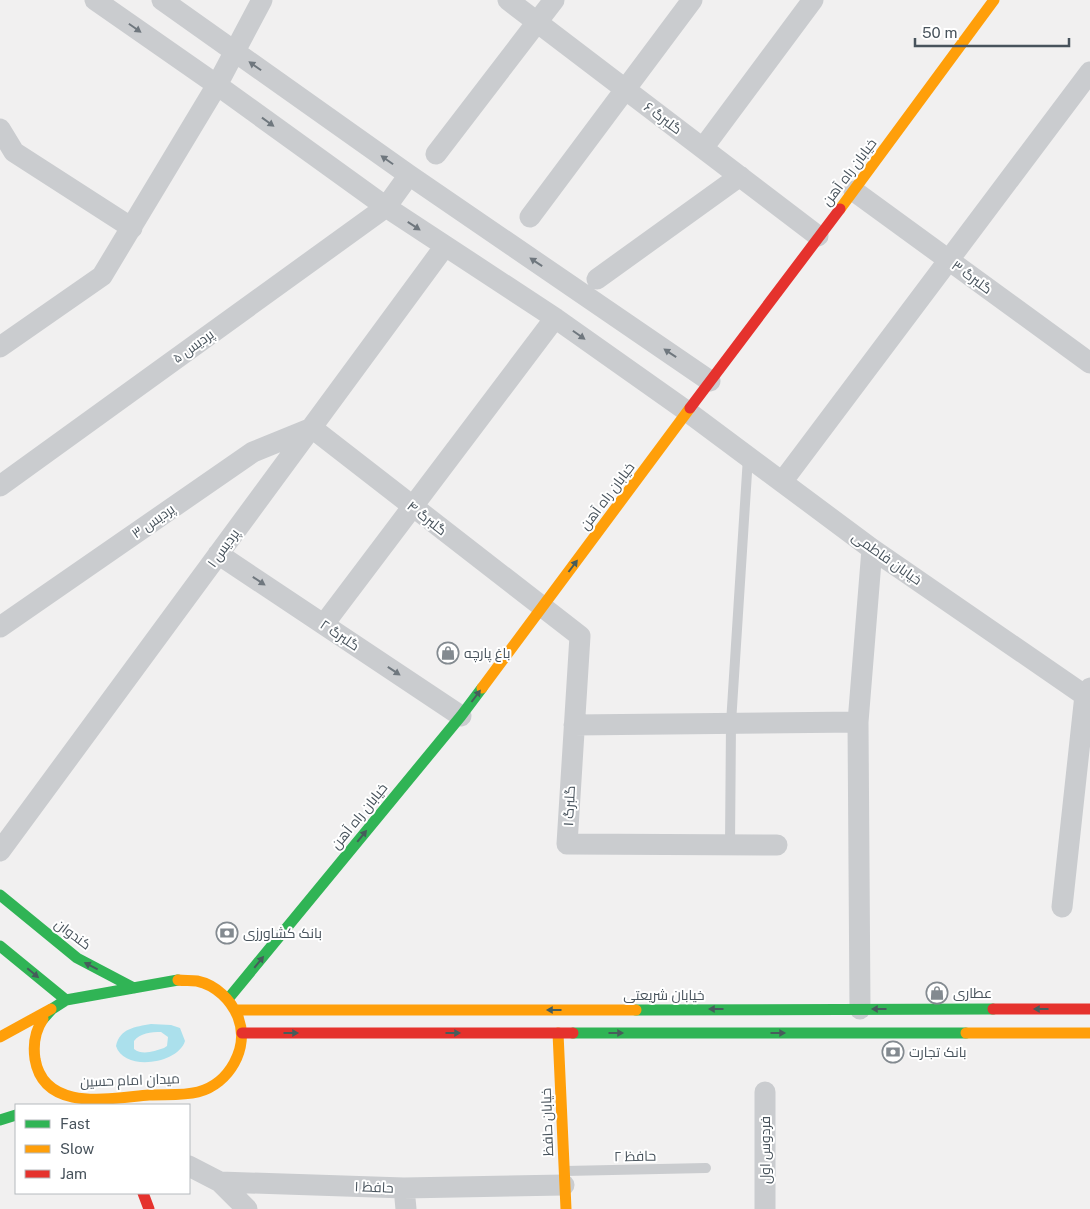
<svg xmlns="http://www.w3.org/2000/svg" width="1090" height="1209" font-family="'Public Sans',Cairo,sans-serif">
<rect width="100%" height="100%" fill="#f1f0f0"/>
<path fill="#abe0ec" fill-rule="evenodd" d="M151 1024 171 1025 180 1028 185 1041C178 1064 124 1072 116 1046 120 1028 135 1027 151 1024ZM161 1032 168 1037 167 1046 164 1048C154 1051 143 1056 134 1049V1041C140 1033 151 1032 161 1032Z"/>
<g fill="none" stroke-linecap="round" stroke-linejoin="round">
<path stroke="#cacccf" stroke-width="10" d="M730 845 731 723 748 457
M565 1171 706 1168"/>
<path stroke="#cacccf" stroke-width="21" d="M95 0 217 85 386 207 555 318 688 412 872 549 1090 699
M162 0 409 175 710 381
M508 0 818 236
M0 129 14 152 132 228
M703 148 813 0
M436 154 554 0
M854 191 1090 363
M530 217 692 0
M597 279 740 176
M0 347 102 276 217 85 262 0
M782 482 1090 72
M0 486 386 207 409 175
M218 554 461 716
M324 624 555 318
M0 627 253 452 312 428 580 636 567 844 777 845
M574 725 858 722
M0 851 445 246
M1062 907 1085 695 1090 688
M860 1009 858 722 872 549
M189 1166 220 1182 404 1188 564 1185
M220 1182 247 1209
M404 1188 406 1209
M765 1209V1092"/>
<path stroke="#30b455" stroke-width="11" d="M0 895 77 958 134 988
M0 946 66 1000
M228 999 461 716 482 688
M636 1010 993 1009
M43 1019 52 1009 66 1000 178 980
M573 1033H966
M0 1120 16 1115"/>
<path stroke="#ff9f0a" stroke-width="11" d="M840 209 994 0
M482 688 690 408
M237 1010H636
M43 1019C35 1031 33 1045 35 1059 44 1113 111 1098 149 1095 165 1094 182 1096 198 1092 229 1084 250 1048 238 1017 231 1000 216 985 197 981 191 980 184 981 178 980
M558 1033 566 1209
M966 1033H1090
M0 1037 51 1009"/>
<path stroke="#e5322d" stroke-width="11" d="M690 408 840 209
M993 1009H1090
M242 1033H573
M143 1193 149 1209"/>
</g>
<defs><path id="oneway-solid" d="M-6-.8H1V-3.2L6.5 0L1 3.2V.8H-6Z" transform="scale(1.25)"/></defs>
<g fill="#6f777e">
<use href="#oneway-solid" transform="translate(135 28) rotate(35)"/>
<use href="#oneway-solid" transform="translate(255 66) rotate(-145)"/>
<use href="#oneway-solid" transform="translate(268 122) rotate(36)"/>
<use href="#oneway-solid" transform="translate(387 160) rotate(-145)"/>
<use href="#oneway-solid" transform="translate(414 226) rotate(33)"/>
<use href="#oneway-solid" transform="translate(536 262) rotate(-146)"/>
<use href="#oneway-solid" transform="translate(579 335) rotate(35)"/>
<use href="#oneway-solid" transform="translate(670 353) rotate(-146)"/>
<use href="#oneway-solid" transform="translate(259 581) rotate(34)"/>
<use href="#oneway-solid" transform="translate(394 671) rotate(34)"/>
</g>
<g fill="#465d5b">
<use href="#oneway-solid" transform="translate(573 566) rotate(-53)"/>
<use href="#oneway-solid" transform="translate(476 696) rotate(-53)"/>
<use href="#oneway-solid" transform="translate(362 836) rotate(-51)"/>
<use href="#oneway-solid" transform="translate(259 962) rotate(-51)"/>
<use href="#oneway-solid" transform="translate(91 966) rotate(-153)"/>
<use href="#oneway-solid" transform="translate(33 973) rotate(40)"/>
<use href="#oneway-solid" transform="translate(716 1009) rotate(180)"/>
<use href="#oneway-solid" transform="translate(879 1009) rotate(180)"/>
<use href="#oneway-solid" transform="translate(1041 1009) rotate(180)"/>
<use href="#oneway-solid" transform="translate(554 1010) rotate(180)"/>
<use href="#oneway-solid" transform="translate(291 1033)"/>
<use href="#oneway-solid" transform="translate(453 1033)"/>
<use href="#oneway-solid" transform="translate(616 1033)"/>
<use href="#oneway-solid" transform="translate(778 1033)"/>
</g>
<defs>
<g id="shop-ring" transform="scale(1.125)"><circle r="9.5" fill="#fff" stroke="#838a90" stroke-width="1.5"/><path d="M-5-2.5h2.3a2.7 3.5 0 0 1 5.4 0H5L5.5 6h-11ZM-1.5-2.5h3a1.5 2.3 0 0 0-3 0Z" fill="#838a90"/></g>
<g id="bank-ring" transform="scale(1.125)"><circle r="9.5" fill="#fff" stroke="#838a90" stroke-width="1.5"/><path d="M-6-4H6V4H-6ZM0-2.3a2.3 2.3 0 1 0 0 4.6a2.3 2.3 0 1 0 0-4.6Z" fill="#838a90"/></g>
</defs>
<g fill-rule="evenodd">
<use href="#shop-ring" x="448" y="653"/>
<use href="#bank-ring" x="227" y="933"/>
<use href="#shop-ring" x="937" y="993"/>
<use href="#bank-ring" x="893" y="1052"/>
</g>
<g text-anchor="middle" stroke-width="4" stroke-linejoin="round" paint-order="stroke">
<g font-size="14" fill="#48535c" stroke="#fff">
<text transform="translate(663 118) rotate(37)" y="5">گلبرگ ۶</text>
<text transform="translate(849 172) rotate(-53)" y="5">خیابان راه آهن</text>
<text transform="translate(972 277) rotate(36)" y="5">گلبرگ ۳</text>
<text transform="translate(193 346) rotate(-36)" y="5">پردیس ۵</text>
<text transform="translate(607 496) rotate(-53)" y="5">خیابان راه آهن</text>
<text transform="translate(427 518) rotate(38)" y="5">گلبرگ ۴</text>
<text transform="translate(153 521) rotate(-35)" y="5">پردیس ۳</text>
<text transform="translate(223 548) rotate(-54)" y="5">پردیس ۱</text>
<text transform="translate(887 558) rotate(35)" y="5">خیابان فاطمی</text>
<text transform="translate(340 635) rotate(34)" y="5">گلبرگ ۲</text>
<text transform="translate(569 806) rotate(-87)" y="5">گلبرگ ۱</text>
<text transform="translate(359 816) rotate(-51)" y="5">خیابان راه آهن</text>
<text transform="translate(73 934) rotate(37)" y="5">کندوان</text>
<text x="664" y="1000">خیابان شریعتی</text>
<text transform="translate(130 1080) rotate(-2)" y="5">میدان امام حسین</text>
<text transform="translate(547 1122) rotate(-92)" y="5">خیابان حافظ</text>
<text transform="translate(765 1150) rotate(-90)" y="5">فردوس اول</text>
<text transform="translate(635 1156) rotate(-1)" y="5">حافظ ۲</text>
<text transform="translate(374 1187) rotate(2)" y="5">حافظ ۱</text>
</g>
<g font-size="14" fill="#48535c" stroke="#fff" text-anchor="start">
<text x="464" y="658">باغ پارچه</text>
<text x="243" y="938">بانک کشاورزی</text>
<text x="953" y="998">عطاری</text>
<text x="909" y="1057">بانک تجارت</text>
</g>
</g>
<rect x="15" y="1104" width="175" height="90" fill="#ffffff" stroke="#b6babe"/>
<rect x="25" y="1120" width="25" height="8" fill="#30b455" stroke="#b6babe"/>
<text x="60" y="1129" font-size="15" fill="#48535c">Fast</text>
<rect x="25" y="1145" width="25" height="8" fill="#ff9f0a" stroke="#b6babe"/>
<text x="60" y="1154" font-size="15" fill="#48535c">Slow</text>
<rect x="25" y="1170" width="25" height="8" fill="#e5322d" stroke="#b6babe"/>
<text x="60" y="1179" font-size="15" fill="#48535c">Jam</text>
<path d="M915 38v8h154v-8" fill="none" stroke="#48535c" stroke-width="2.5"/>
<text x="922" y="38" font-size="15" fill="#48535c" stroke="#ffffff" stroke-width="4" paint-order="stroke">50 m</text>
</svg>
